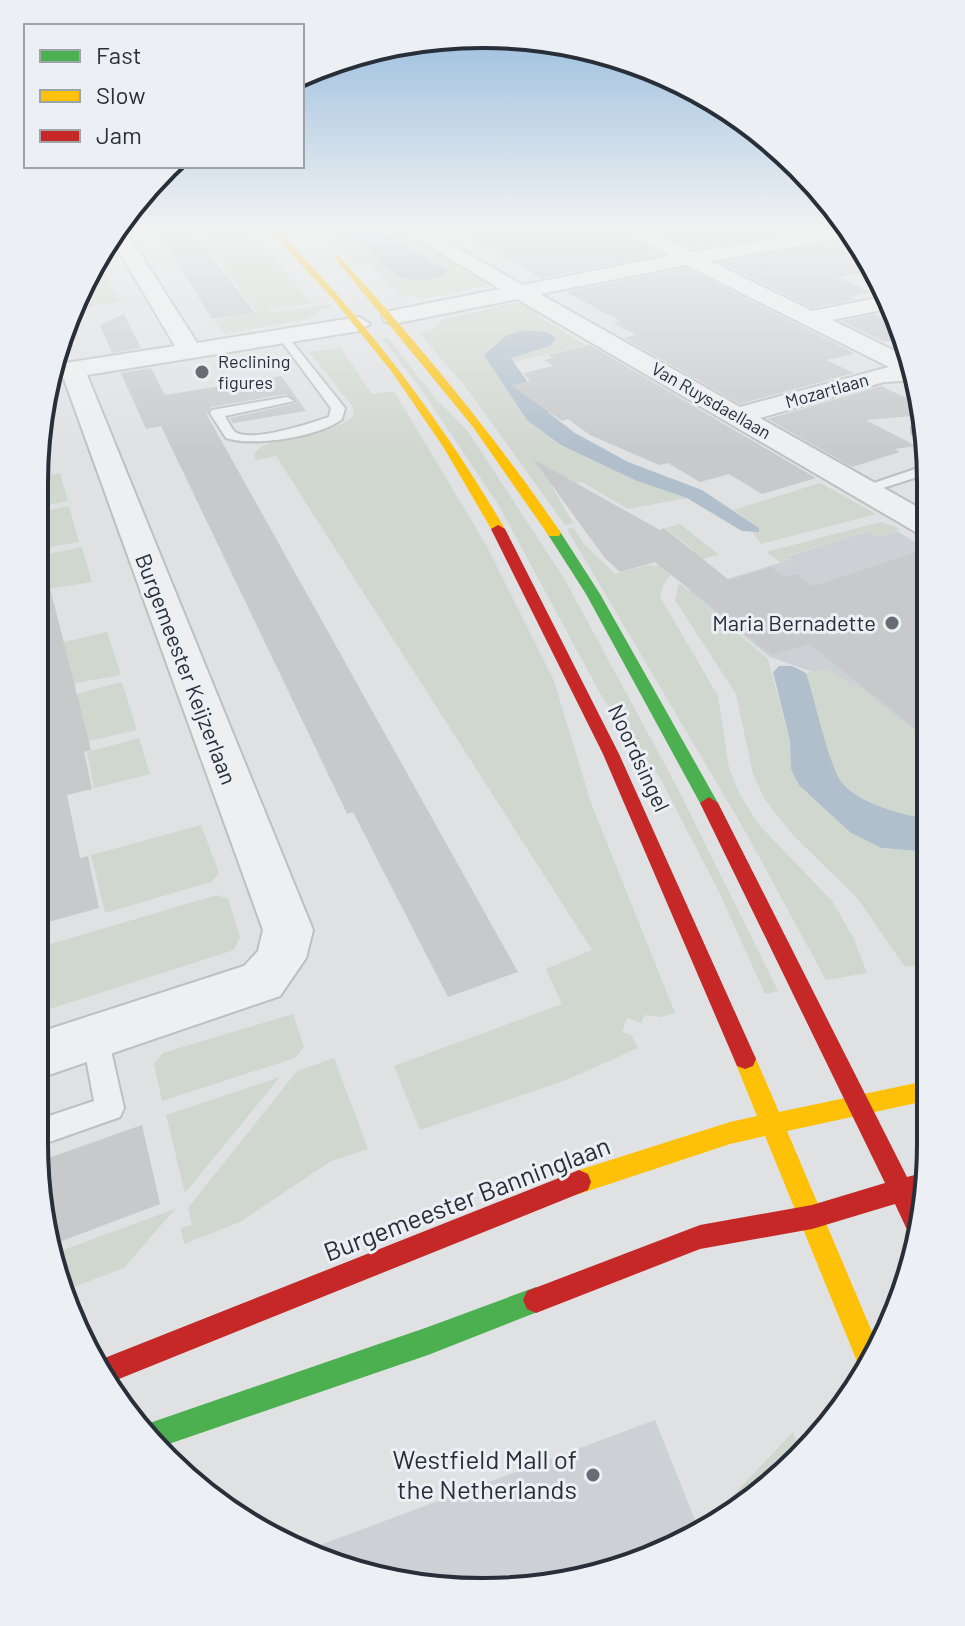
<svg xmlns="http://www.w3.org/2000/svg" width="965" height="1626" font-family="Barlow,sans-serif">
<rect width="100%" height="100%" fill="#dfe1e3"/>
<path fill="#cdd1d5" d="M868 531 878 537 897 531 930 551V807L821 675 770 657 688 591 789 560 786 557Z
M655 1420 699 1530 627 1568 483 1592 339 1568 304 1551Z"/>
<path fill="#d0d7cf" d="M195 228H245L313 303 269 309 271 313 331 304 333 307 322 309 308 319 224 334 214 320 257 312Z
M318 228H347L374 250 447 271 375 228H394L493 284 428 298 401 296 369 263 356 264Z
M97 258 120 302 75 309 74 306Z
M514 303 527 304 541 313 536 315 586 345 510 363 516 355 550 346 491 347 561 445 637 481 687 498 628 509 582 482 551 485 573 523 565 525 465 386 419 333 431 331 442 320Z
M382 338H388L437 400 467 430 565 580 676 785 778 991 765 994 721 896 660 778 601 695 498 504 420 388Z
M341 348 372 394 394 391 485 543 554 681 591 803 675 1013 661 1017 645 1015 641 1023 627 1018 622 1032 631 1035 638 1048 566 1080 420 1130 394 1066 562 1004 546 969 592 950 276 456 256 460 254 454C270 431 327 441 353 416V407L309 352Z
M60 473 68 501 35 507V478Z
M820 483 876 514 761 544 753 533 759 528 734 510Z
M69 506 79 542 37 549 35 513Z
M881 522 901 529 878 537 867 531 787 556 791 560 781 563 766 552Z
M680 524 719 555C691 562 666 565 660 597L718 696 729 768 741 797 760 826 832 901 853 937 867 973 826 980 745 831 567 529 573 527 584 544 615 574 648 565 657 566 694 551 666 528Z
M82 547 92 582 47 589 39 556Z
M679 583 768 659 790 741 791 769 882 848 930 852V963L905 967 858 899 793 835 765 800 753 774 736 694 675 600Z
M107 632 121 675 70 684 60 643Z
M828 669 850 685 849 688 857 685 919 734 930 730V819C905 816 855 803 840 780 828 761 813 697 806 673Z
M122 682 137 730 83 742 73 695Z
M139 738 150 774 94 788 87 752Z
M201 825 219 873 211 882 105 913 91 855Z
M217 895 228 899 240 937 234 950 34 1014V949Z
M293 1014 304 1047 295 1058 162 1101 154 1064 163 1053Z
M334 1058 368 1149 331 1161 240 1222 184 1244 181 1228 192 1225 188 1208 297 1071Z
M280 1077 185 1193 166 1115Z
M175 1209 124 1268 60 1292 52 1254Z
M793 1432 800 1452 756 1499 702 1528Z"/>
<path fill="#b0bfcb" d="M347 228H375L448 271C438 280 412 284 399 276 385 267 362 240 347 228Z
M524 330 547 332 556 338 550 346 511 358 549 413 575 433 628 462 702 490 759 528V532L742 531 687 498 637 481 561 445 527 420 484 355 506 336Z
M779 666H792L806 673C814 697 828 761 840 780 855 803 905 816 930 819V852L882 848 851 833 799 785 791 769 790 741 773 672Z"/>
<path fill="#c7c9cb" d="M155 228H190L255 313 212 319Z
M449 228H616L660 255 541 278Z
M648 228H831L691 249Z
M857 238 871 258 852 262 873 271 837 277 871 292 852 297 857 299 812 308 720 262Z
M686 268 848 350 854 354 826 360 854 373 740 404 624 338 636 335 613 323 620 321 566 292Z
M124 314 141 348 112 353 100 325Z
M875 314 901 330 904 338 884 342 841 321Z
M590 345 816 478 762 494 729 474 700 482 668 463 659 465 590 435 568 419 562 421 510 385 530 381 523 373 554 366 544 360 554 358 548 355Z
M151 368 165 395 281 376 306 411 233 423 230 418 297 403 286 394 211 407 207 415 518 972 448 997 353 812 347 814 341 801 161 426 146 429 121 373Z
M881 386 922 405 924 415 866 420 916 446 895 449 900 452 852 467 768 419Z
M533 459 660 530 664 528 729 580 771 567 785 577 797 574 813 586 930 548V740L809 644 772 655 655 562 620 572 604 557Z
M46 572 91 750 84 752 92 789 67 795 80 858 88 856 99 908 34 926V871L49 867 38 803 34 804 35 573Z
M142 1125 160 1204 51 1245 37 1162Z"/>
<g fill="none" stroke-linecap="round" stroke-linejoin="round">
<g stroke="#bdbfc1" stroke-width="4">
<path id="lane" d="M283 331 345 408 342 419C320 437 253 447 226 438L210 413 212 410 287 397 294 401 225 416C228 421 231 428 235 432 252 443 311 423 329 417L331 408 277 335Z
M912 427 926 428 927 437 912 433Z
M930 464V473L864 494 856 489Z
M95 1026 104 1029 108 1037 124 1108 120 1117 35 1147 34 1121 94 1101 82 1037 86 1029Z"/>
</g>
<g stroke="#bdbfc1" stroke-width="4">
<path id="street" d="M115 228H124L197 343 359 317 370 324 359 331 87 375 313 930 306 958 280 996 34 1080V1034L244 966 258 951 263 930 64 379 50 380 52 365 175 346 109 234Z
M400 228H422L523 285 669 256 619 228H642L691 252 849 228 855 236 710 261 812 311 887 296 892 308 832 320 913 360 918 380 884 382 760 418 930 514V537L919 534 517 299 393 324 385 322 382 317 385 312 500 289ZM686 265 889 367 740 407 540 294Z"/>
</g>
<use href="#lane" fill="#eeeff0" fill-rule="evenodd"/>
<use href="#street" fill="#eeeff0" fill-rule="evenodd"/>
<path fill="#4caf50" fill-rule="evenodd" d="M554 529 559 530 600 594 718 803 715 807H703L700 803 586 594 547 533Z
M536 1287 545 1291 549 1300 545 1309 428 1355 160 1447 138 1427 428 1327Z"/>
<path fill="#ffc107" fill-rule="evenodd" d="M267 228H275C365 319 440 418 505 529L503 532H493L444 448 392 372 333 299Z
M333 256H339C419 344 494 435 561 533L559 536H549L473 427Z
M745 1049 753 1052 779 1112 930 1080V1100L787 1131 878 1346 865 1372 861 1371 765 1136 730 1144 579 1194 570 1190 567 1182 570 1174 579 1170 730 1122 757 1116 734 1059 737 1052Z"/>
<path fill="#c62828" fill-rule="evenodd" d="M498 525 505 529 619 754 756 1059 753 1066 745 1069 737 1066 734 1059 603 754 491 529Z
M709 797 718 803 907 1177 930 1171 926 1194 917 1197 923 1208 917 1239 910 1236 895 1204 812 1229 700 1249 536 1313 527 1309 523 1300 527 1291 700 1225 812 1205 885 1183 700 803Z
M579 1170 588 1174 591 1182 588 1190 109 1383 97 1361Z"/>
</g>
<linearGradient id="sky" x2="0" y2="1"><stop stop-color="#91b8dc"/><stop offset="0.5" stop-color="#f1f2f2"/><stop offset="1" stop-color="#f1f2f2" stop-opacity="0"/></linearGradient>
<rect width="965" height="455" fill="url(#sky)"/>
<g fill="#686d74" stroke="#eceff3" stroke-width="3">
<circle cx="202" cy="372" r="8"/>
<circle cx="892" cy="623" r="8"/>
<circle cx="593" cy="1475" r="8"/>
</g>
<g text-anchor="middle" stroke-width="6" stroke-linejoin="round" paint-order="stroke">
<g font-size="18" fill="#282f39" stroke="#eceff3" text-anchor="start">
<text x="218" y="368">Reclining<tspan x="218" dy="21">figures</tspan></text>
</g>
<g font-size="18" fill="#282f39" stroke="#eceff3">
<text transform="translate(827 391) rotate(-16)" y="6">Mozartlaan</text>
<text transform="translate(711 401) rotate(30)" y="6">Van Ruysdaellaan</text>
</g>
<g font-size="22" fill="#282f39" stroke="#eceff3" text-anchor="end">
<text x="876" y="631">Maria Bernadette</text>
</g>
<g font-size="22" fill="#282f39" stroke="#eceff3">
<text transform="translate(186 669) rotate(69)" y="8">Burgemeester Keijzerlaan</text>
<text transform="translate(639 758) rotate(65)" y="8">Noordsingel</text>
</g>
<g font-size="26" fill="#282f39" stroke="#eceff3">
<text transform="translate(467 1199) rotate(-21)" y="9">Burgemeester Banninglaan</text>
</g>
<g font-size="26" fill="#282f39" stroke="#eceff3" text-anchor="end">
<text x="577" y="1469">Westfield Mall of<tspan x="577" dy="30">the Netherlands</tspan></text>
</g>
</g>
<path d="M0 0H965V1626H0ZM482 48H483A434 434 0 0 1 917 482V1144A434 434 0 0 1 483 1578H482A434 434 0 0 1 48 1144V482A434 434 0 0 1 482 48Z" fill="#eceff3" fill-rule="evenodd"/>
<path fill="none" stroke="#282f39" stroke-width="4" d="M482 48H483A434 434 0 0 1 917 482V1144A434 434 0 0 1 483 1578H482A434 434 0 0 1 48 1144V482A434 434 0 0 1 482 48Z"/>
<rect x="24" y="24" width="280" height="144" fill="#eceff3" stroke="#9ea2a9" stroke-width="2"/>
<rect x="40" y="50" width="40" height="12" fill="#4caf50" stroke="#9ea2a9" stroke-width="2"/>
<text x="96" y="64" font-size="24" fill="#282f39">Fast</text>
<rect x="40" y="90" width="40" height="12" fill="#ffc107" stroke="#9ea2a9" stroke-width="2"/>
<text x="96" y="104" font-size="24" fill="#282f39">Slow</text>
<rect x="40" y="130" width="40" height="12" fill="#c62828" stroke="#9ea2a9" stroke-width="2"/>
<text x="96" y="144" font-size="24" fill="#282f39">Jam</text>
</svg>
